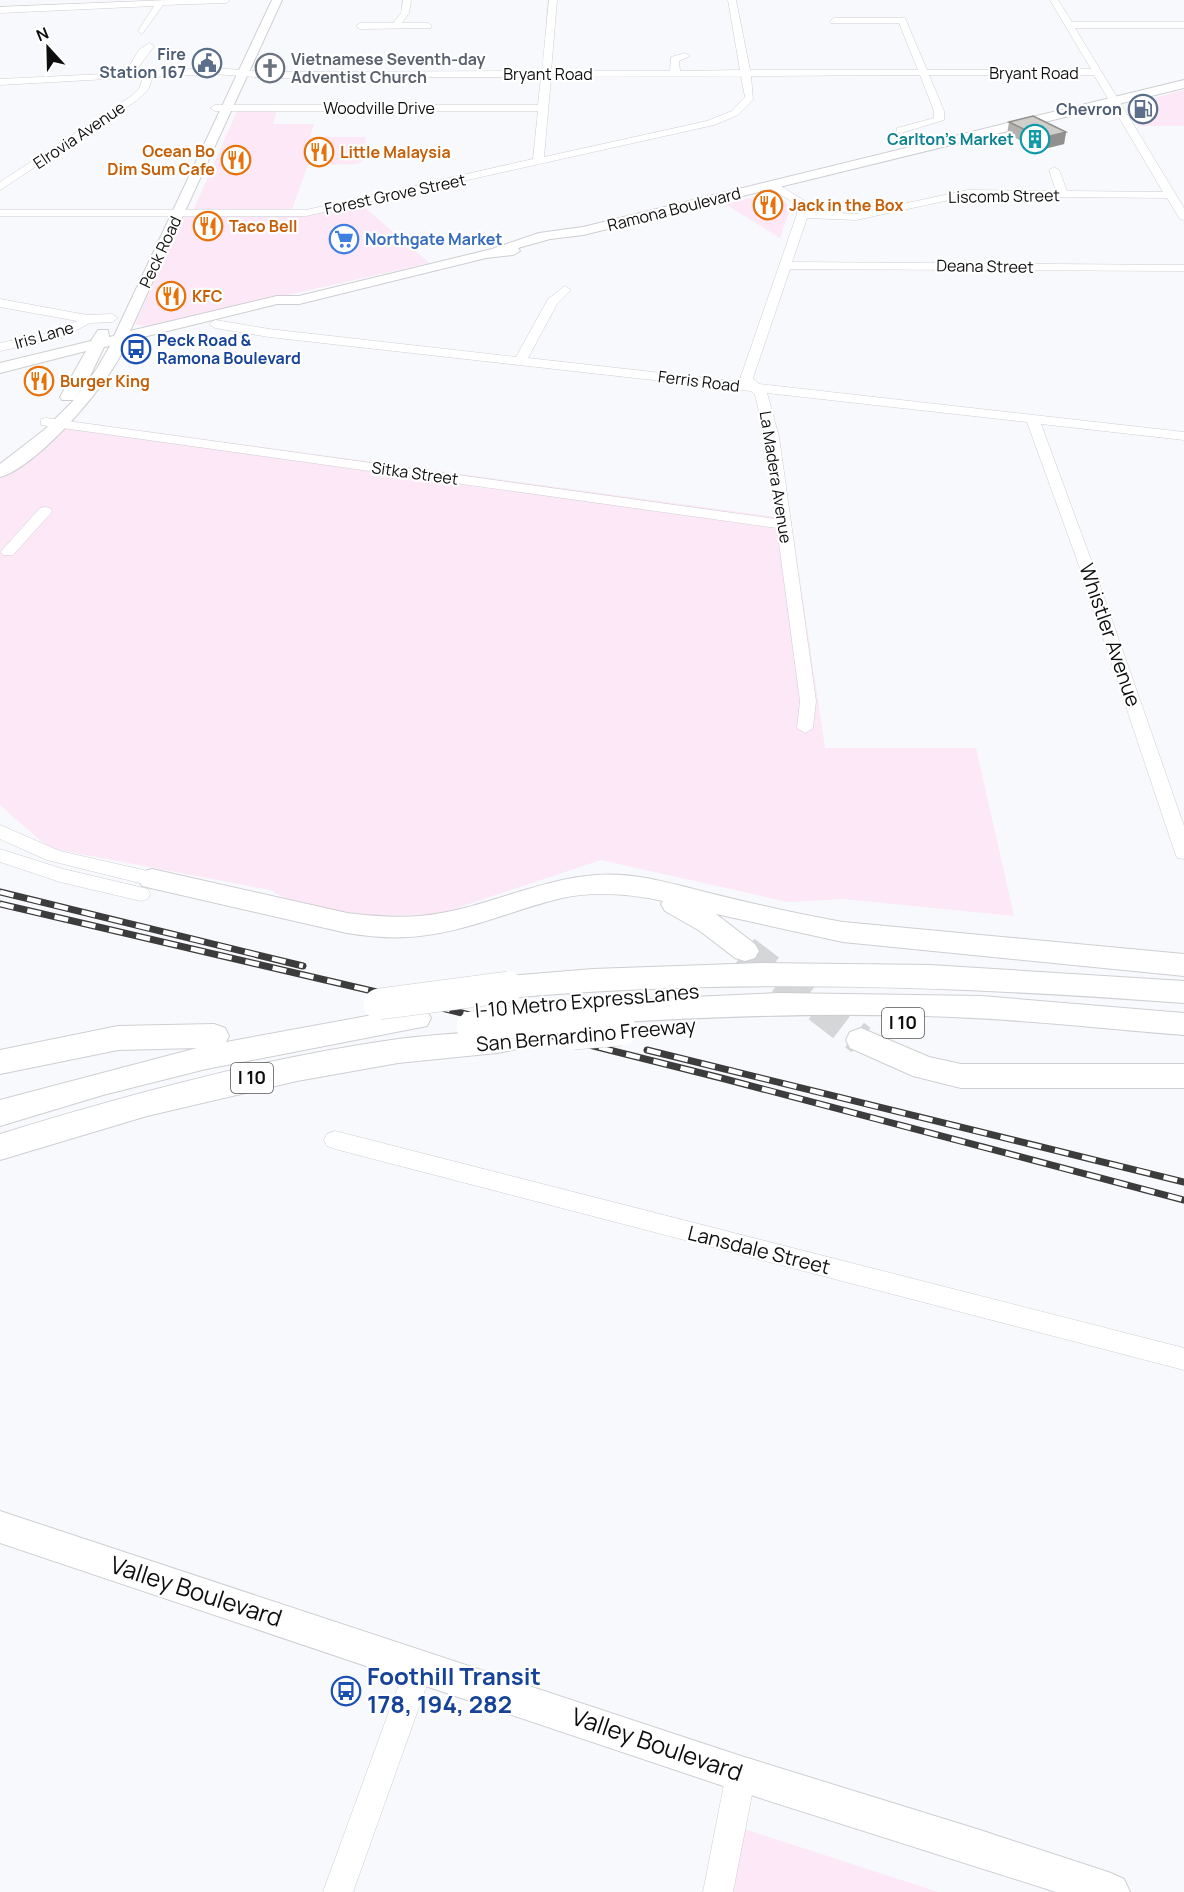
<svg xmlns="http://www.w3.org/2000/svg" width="1184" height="1892" font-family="Manrope,sans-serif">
<rect width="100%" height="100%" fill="#f7f9fc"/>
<path fill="#fce8f7" d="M1184 90V126H1139L1127 105Z
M277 110 273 124H314L310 137H366L363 161 356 164 308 165 292 209H194L237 111Z
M766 194 774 195 786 203 790 209 780 238 725 204Z
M363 206 429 263 147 327 135 324 184 217 305 216Z
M72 421 791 519 825 748H976L1014 916 843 899 788 902 601 860 439 914 320 917 270 890 49 848 0 805V475Z
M744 1829 938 1892H731Z"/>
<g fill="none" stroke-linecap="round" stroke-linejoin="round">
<path stroke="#d4d6d8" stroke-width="31" stroke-dasharray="31 15" stroke-linecap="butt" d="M745 951 861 1040"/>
<g stroke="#cecfd2" stroke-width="1">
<path id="minor" d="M168 0H230L226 3 163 5 142 34 138 31 154 6 0 13V7Z
M403 0H411L409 13 402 23H428L432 26 431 28 360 29 356 26 360 23H393L401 13Z
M549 0H557L551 71H670L671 57 685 53 690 56 679 61 680 71 740 70 728 0H736L750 70H918L899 23H831L830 21 834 18H905L927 70 1091 69 1050 0H1058L1072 22H1184V28H1075L1184 208V220L1180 219 1167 198 968 196 856 220 807 218 792 262 1184 265V271L790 269 753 378 759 384 1184 432V440L1041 424 1090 557 1184 826V859L1177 858 1175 853 1076 557 1027 422 767 393 779 437 816 701 813 728 805 733 797 728 800 701 777 528 41 425V419L46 418 776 519 765 437 755 395 751 391 269 337 215 328 209 324 215 320 269 329 516 357 548 299 565 286 571 290 557 304 528 358 742 382 740 379 797 214 796 204 768 187V183H776L805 201 808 211 856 214 968 190 1056 191 1049 170 1054 167 1059 170 1067 191 1163 192 1094 75H929L944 111V120L901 133 897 132V128L934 118V111L920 75 751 76 753 100 738 115 714 125 306 216H0V210H306L533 159 538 111H215L210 108 215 105H538L541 77 271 78 213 74 153 77 148 90 136 101 0 190V182L130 97 139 89 143 77 0 85V79L125 73 139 50 149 43 154 46 135 72 213 68 271 72 542 71ZM741 76 745 97 732 111 707 121 544 157 551 77Z
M0 299 87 315 112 314 118 318 112 322 90 323 62 338 0 351V343L54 332 77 321 0 307Z
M45 507 50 508 52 511 50 514 13 555H3L1 552 3 549 40 508Z
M0 825 60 851 152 872 159 874 161 879 159 884 152 886 47 860 0 839Z
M0 849 63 869 148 889 150 894 148 899 141 901 60 882 0 862Z
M335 1131 1184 1348V1370L335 1149 327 1146 324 1140 327 1134Z
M420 1651 430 1655 434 1665 353 1892H323L406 1665 410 1655Z
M741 1759 751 1764 756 1774 733 1892H703L726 1774 731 1764Z"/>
</g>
<g stroke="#cecfd2" stroke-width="2">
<path id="major" d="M272 0H282L130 331 277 296H299L492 249 539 233 583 227 1184 80V88L583 235 550 239 518 248 520 251 513 255 486 258 299 304H277L127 341C115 378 37 468 0 477V464L44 430 74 400H62L60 397 86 351 0 373V363L91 341 98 330H108L109 337 114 336ZM110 346 96 370 74 399 89 378 104 347Z
M0 1511 741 1756 980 1830 1111 1873 1124 1879 1130 1892H1056L741 1792 0 1543Z"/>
</g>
<g stroke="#cecfd2" stroke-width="2">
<path id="highway" d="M152 869 347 913C371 916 395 918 420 916 480 911 536 879 597 875 635 872 673 884 709 893 754 904 798 914 843 922L1184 954V976L843 942 716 914 755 944 759 951 755 958 745 961 735 958 700 931 665 911 661 904 663 901C631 894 594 891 562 898 515 909 469 931 420 936 396 939 371 937 347 933L142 886 138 879 142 872Z
M762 963 930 965 1184 981V1003C956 986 737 978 508 998L498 995 493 987 498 979 508 976 593 969Z
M778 993 981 996 1184 1013V1035C1107 1029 1029 1020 952 1017 836 1012 721 1016 605 1023L595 1020 590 1012 595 1004 605 1001Z
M416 1007 427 1010 431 1018 427 1026 206 1069 103 1095 0 1126V1100L197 1048 118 1050 0 1074V1050L118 1026 214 1024 225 1028 229 1036 226 1042Z
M511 1028 522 1032 526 1040 522 1048 497 1053 398 1063 297 1081 147 1116 0 1160V1134C130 1094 263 1058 398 1039 435 1034 473 1033 511 1028Z
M861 1028 929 1057 961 1064H1184V1088H961L913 1076 850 1048 846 1040 850 1032Z"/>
</g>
<use href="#minor" fill="#fff" fill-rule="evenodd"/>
<use href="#major" fill="#fff" fill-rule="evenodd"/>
<use href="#highway" fill="#fff" fill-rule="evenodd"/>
<g stroke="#3c3c3d" stroke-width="7">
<path id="rail" d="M0 892 303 966
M0 904 398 997 725 1079 1184 1200
M647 1050 1184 1182"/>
</g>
<use href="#rail" stroke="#fff" stroke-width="4.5" stroke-dasharray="14" stroke-linecap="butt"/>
<g stroke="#cecfd2" stroke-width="32" stroke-linecap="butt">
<path id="highway-bridge" d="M379 1004 508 987
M472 1027 605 1012
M573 1034 621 1030"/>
</g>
<use href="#highway-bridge" stroke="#fff" stroke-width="31"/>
</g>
<path fill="#b3b1af" d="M1009 122 1066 132 1064 144 1040 150 1007 134Z"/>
<path fill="#92908e" d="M1066 132 1064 144 1040 150 1042 138Z"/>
<path fill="#d0cecb" stroke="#92908e" stroke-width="1.5" d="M1033 116 1066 132 1042 138 1009 122Z"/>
<defs>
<g id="civic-ring" transform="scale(1.5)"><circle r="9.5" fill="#fff" stroke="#5c6f8a" stroke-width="1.5"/><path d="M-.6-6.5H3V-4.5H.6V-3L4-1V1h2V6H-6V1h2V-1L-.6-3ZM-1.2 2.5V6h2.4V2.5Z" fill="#5c6f8a"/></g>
<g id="church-ring" transform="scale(1.5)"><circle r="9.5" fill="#fff" stroke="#6b7280" stroke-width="1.5"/><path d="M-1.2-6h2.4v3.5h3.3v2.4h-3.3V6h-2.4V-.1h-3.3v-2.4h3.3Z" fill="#6b7280"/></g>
<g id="fuel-ring" transform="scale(1.5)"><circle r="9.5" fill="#fff" stroke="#5c6f8a" stroke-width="1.5"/><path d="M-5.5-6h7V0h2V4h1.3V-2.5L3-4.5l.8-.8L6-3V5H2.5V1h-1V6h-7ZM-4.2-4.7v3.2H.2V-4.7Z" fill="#5c6f8a"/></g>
<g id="building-ring" transform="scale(1.5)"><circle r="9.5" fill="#fff" stroke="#0f9aa8" stroke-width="1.5"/><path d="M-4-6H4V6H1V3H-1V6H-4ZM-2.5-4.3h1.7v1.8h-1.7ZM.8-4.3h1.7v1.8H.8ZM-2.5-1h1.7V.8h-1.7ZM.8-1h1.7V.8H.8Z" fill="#0f9aa8"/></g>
<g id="restaurant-ring" transform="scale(1.5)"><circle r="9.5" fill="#fff" stroke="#e8710a" stroke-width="1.5"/><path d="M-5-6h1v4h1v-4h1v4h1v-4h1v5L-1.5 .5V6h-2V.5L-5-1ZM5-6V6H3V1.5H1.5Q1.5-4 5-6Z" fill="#e8710a"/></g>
<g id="supermarket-ring" transform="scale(1.5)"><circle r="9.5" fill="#fff" stroke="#3f7fe0" stroke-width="1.5"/><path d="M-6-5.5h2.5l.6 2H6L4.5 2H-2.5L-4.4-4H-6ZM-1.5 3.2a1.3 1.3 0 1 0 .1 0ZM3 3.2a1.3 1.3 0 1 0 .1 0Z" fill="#3f7fe0"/></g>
<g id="bus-ring" transform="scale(1.5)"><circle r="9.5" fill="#fff" stroke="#1a4fb4" stroke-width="1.5"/><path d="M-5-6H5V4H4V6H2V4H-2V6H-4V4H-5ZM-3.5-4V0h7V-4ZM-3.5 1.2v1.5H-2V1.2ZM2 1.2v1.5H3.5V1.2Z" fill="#1a4fb4"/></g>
</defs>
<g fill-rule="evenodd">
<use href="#civic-ring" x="207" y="63"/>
<use href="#church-ring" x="270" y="68"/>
<use href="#fuel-ring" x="1143" y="109"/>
<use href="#building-ring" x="1035" y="139"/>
<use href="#restaurant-ring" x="319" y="152"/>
<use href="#restaurant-ring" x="236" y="160"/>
<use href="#restaurant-ring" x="768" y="205"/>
<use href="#restaurant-ring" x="208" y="226"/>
<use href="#supermarket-ring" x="344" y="239"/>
<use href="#restaurant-ring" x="171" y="296"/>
<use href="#bus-ring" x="136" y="349"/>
<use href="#restaurant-ring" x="39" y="381"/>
<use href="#bus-ring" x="346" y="1691"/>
</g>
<g text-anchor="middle" stroke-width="4.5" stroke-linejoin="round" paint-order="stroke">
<g font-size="16" font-weight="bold" fill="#4e5e75" stroke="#fff" text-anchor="end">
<text x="186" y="60">Fire<tspan x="186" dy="18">Station 167</tspan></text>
<text x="1122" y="115">Chevron</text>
</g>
<g font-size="16" font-weight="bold" fill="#5b616d" stroke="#fff" text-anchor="start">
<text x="291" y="65">Vietnamese Seventh-day<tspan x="291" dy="18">Adventist Church</tspan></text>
</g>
<g font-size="16" fill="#0e0e0f" stroke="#fff">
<text x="1034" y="79">Bryant Road</text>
<text x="548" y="80">Bryant Road</text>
<text x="379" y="114">Woodville Drive</text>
<text transform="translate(79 135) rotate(-34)" y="6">Elrovia Avenue</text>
<text transform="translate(395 194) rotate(-12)" y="6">Forest Grove Street</text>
<text transform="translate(1004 196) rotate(-1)" y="6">Liscomb Street</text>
<text transform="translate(674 209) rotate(-14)" y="6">Ramona Boulevard</text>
<text transform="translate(160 252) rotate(-65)" y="6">Peck Road</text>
<text transform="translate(985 266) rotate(1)" y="6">Deana Street</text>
<text transform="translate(44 335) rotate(-16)" y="6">Iris Lane</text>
<text transform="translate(699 381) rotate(7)" y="6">Ferris Road</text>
<text transform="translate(415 473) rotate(8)" y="6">Sitka Street</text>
<text transform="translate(776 477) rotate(81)" y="6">La Madera Avenue</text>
</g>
<g font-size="16" font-weight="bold" fill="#0d838f" stroke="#fff" text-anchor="end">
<text x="1014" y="145">Carlton's Market</text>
</g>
<g font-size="16" font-weight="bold" fill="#c56008" stroke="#fff" text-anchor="start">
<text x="215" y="157" text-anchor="end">Ocean Bo<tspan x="215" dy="18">Dim Sum Cafe</tspan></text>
<text x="340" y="158">Little Malaysia</text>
<text x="789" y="211">Jack in the Box</text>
<text x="229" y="232">Taco Bell</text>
<text x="192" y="302">KFC</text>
<text x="60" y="387">Burger King</text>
</g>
<g font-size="16" font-weight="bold" fill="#366cbe" stroke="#fff" text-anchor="start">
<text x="365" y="245">Northgate Market</text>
</g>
<g font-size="16" font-weight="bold" fill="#164399" stroke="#fff" text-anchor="start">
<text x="157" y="346">Peck Road &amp;<tspan x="157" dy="18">Ramona Boulevard</tspan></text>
</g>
<g fill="#fff" stroke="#565657" stroke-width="1.5">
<rect x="882" y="1008" width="42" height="30" rx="4.5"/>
<rect x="231" y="1063" width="42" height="30" rx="4.5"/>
</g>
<g font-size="18" font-weight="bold" fill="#0e0e0f">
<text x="903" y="1029">I 10</text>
<text x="252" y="1084">I 10</text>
</g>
<g font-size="20" fill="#0e0e0f" stroke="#fff">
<text transform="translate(1110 635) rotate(71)" y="7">Whistler Avenue</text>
<text transform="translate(587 1001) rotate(-5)" y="7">I-10 Metro ExpressLanes</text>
<text transform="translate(586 1035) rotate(-5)" y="7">San Bernardino Freeway</text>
<text transform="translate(759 1250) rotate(14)" y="7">Lansdale Street</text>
</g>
<g font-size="24" fill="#0e0e0f" stroke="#fff">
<text transform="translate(196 1592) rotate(18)" y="8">Valley Boulevard</text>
<text transform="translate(657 1745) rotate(19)" y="8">Valley Boulevard</text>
</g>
<g font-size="24" font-weight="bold" fill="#164399" stroke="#fff" text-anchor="start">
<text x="367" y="1685">Foothill Transit<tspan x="367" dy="28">178, 194, 282</tspan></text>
</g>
</g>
<g transform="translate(48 48) rotate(338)" stroke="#ffffff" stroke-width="4.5" paint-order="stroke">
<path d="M0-4.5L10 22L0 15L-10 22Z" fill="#0e0e0f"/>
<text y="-9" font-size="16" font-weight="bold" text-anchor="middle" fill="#0e0e0f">N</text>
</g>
</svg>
